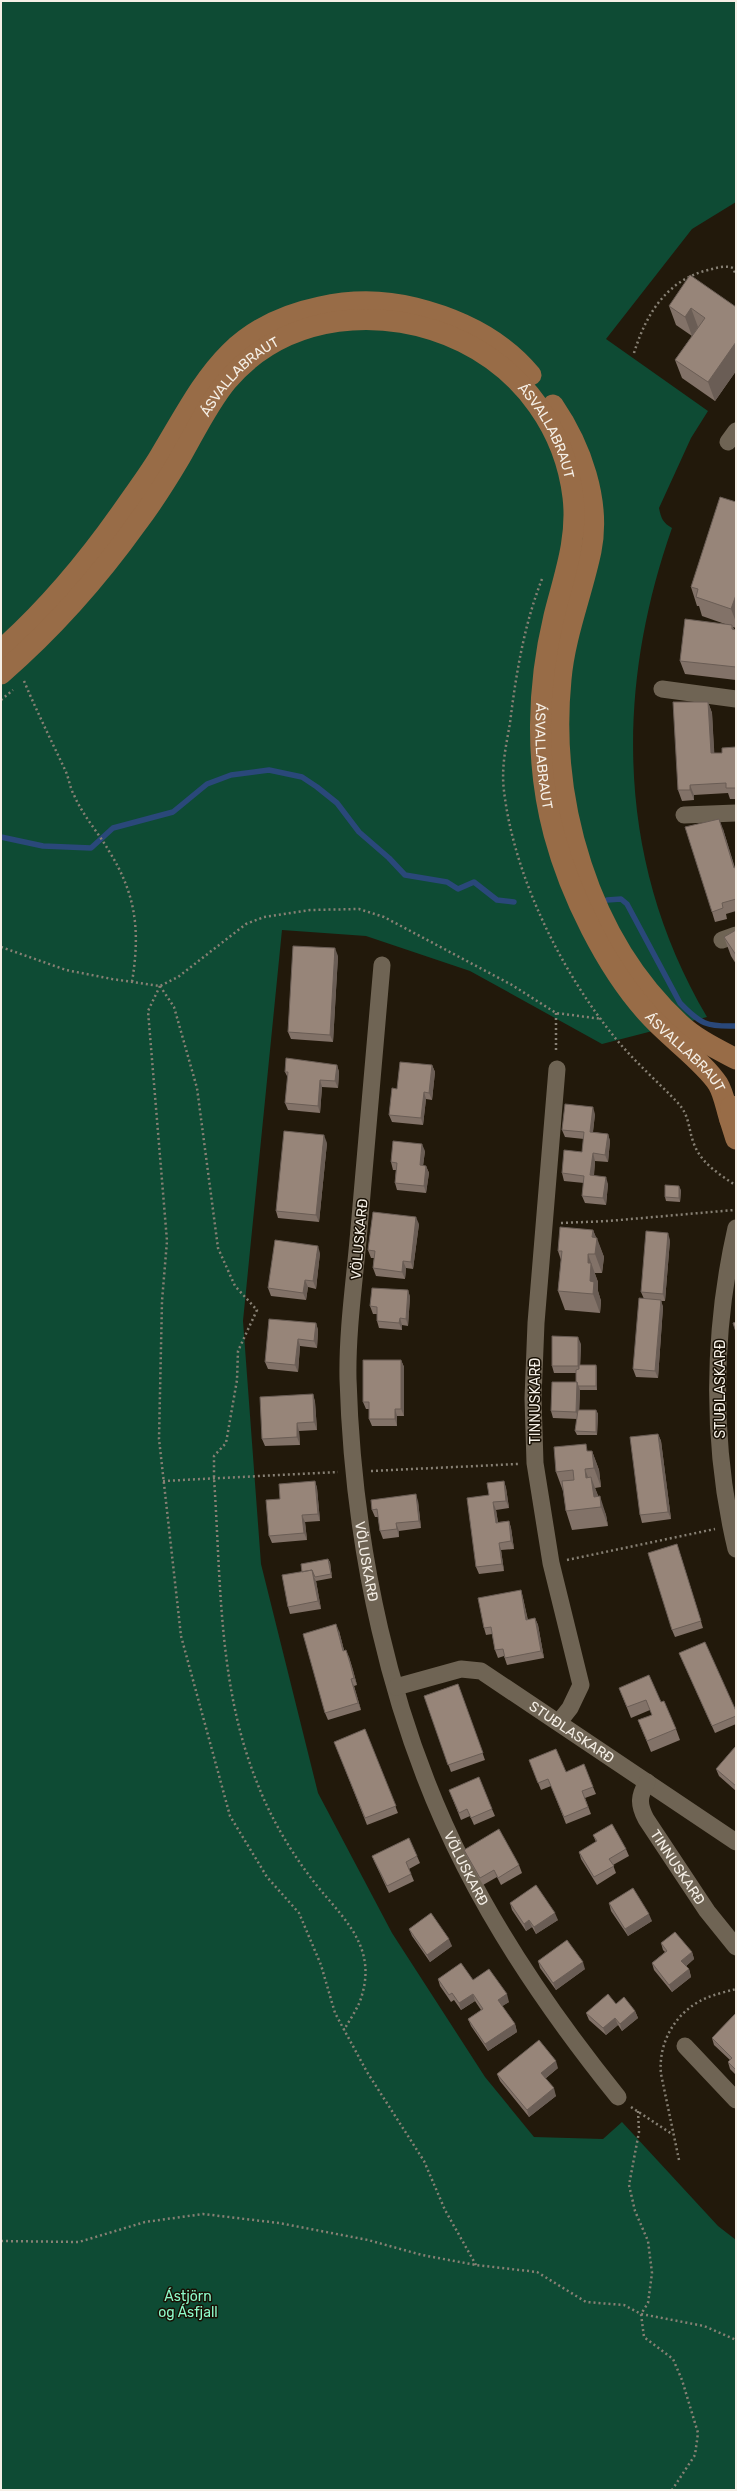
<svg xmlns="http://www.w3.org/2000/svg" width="737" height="2491" font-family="Rubik,sans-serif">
<rect width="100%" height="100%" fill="#22190b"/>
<path fill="#0e4b34" d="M1 1H736V202L692 229 606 339 708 411 691 438 659 508C661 518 663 523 672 528 614 693 617 864 707 1017L602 1044 470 971 366 936 282 930 243 1321 261 1564 318 1793 392 1933 485 2077 534 2137 603 2139 622 2122 718 2226 736 2240V2490H1Z"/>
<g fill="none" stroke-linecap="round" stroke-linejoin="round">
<path stroke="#2a487a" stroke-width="5.5" d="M1 837 43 846 91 848 113 828 173 812 207 784 231 775 269 770 302 777 317 787 337 803 359 832 389 858 405 875 447 882 458 889 474 882 497 900 514 902
M607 900 621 899 627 904 680 1003C700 1024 707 1027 736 1026"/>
<path stroke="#878074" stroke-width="2.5" stroke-dasharray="2 3" stroke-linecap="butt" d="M634 353C646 314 667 280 708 270 716 268 725 265 733 268L736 275
M542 579C524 625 516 674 510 723 506 746 501 768 504 791 514 877 562 973 616 1039 635 1062 658 1082 678 1103 690 1116 688 1129 694 1144 701 1163 719 1174 735 1185
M24 681C37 712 52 742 66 772 69 779 70 788 74 795 83 816 98 832 109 851 137 896 140 932 132 982
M1 700 13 690
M1 947 66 970 112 979 160 986 178 977 246 924 264 917 310 910 359 909 384 917 512 985 556 1013 602 1019
M160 986 148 1011 167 1241 162 1301 159 1439 181 1636 230 1816 267 1877 299 1913 321 1965 335 2013 367 2072 424 2161 445 2210 476 2265
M160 986 174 1007 197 1088 218 1248 235 1286 257 1310 238 1351 237 1380 226 1443 214 1456V1478C221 1581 218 1688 258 1785 270 1816 288 1847 308 1874 336 1913 378 1941 362 1995 359 2007 350 2019 344 2030
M556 1013V1052
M561 1223 608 1221 734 1210
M371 1471 518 1464
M163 1481 338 1472
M567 1560 715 1529
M631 2107 672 2134
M638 2111 639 2132 629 2185 635 2211 648 2241 652 2273 648 2303 641 2314 704 2326 736 2340
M679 2160 661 2074C658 2044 674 2015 700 2001 711 1995 725 1992 736 1989
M1 2241 79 2242 145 2222 203 2214 279 2223 368 2240 422 2255 476 2265 537 2272 586 2302 624 2305 641 2314 644 2337 673 2359 682 2380 698 2433 695 2455 672 2490"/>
<g stroke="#6f6454" stroke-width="17">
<path d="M728 442 736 431"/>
<path d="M662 689 736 699"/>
<path d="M684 815 736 813"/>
<path d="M722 940 736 935"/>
<path id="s1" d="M382 965C374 1053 367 1141 359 1229 355 1278 347 1330 348 1379 353 1545 389 1718 465 1867 507 1950 560 2025 618 2097"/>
<path d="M557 1069 536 1323 533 1398 535 1463 551 1563 581 1685 570 1708 559 1722"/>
<path d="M736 1228C712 1333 711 1445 736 1549"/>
<path id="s2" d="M396 1687 461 1669 481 1671 736 1842"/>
<path id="s3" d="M647 1782C639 1796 638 1804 646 1819L707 1911 736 1947"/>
<path d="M685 2046 736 2100"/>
</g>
<g stroke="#986c47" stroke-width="21">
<path d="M553 405C581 446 601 501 591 551 582 594 565 635 561 679 549 801 588 939 680 1024 696 1039 717 1049 736 1059"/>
<path d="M1 650C47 609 88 560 123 510 136 491 150 473 161 454 205 381 228 326 320 307 351 300 384 300 415 308 459 319 502 340 531 375"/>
<path id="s4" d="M1 674C53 629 98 578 138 522 153 502 167 480 180 458 195 432 208 404 227 381 286 312 385 304 463 342 524 372 565 430 573 497 578 539 564 576 554 616 537 687 535 763 554 834 570 894 606 968 648 1014 667 1036 704 1062 718 1084 724 1094 726 1108 730 1120"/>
<path d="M731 1106 730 1120 736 1139"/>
</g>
</g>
<path fill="#827268" d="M669 306 736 307V371L715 401 682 378 675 360 692 336 676 325Z
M736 502V628L733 627 734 629 736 630V680L685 674 680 661 725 624 702 616 699 606H697L691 587Z
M708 702 712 713 714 753H722L736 747V799H730L728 793 694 795V800L682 801 678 790Z
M723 829 735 868 736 867V911L726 914 727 919 715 922 712 912Z
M736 931V964L731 956 724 937Z
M338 956 333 1042 291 1039 288 1032Z
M337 1065 339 1072 338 1088 322 1087 320 1113 288 1110 285 1103 288 1078 285 1072Z
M432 1065 435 1072 432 1100 426 1099 423 1125 392 1122 389 1115 397 1089Z
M595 1114 593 1132 608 1134 610 1141 608 1162 595 1161 594 1176 608 1184 606 1205 585 1203 582 1196 584 1183 564 1181 562 1173 582 1152 584 1139 565 1137 562 1130Z
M327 1143 319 1222 278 1218 276 1211Z
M425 1151 423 1166H426L429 1173 426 1193 397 1190 395 1183 396 1170H393L391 1162Z
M681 1190 680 1202 666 1201 665 1197Z
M419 1224 413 1269 406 1268 405 1279 376 1276 373 1268 374 1258H371L368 1250Z
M593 1230 604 1257 602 1273H595V1274L598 1282V1291L601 1301 600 1313 565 1310 558 1291 561 1260 558 1251Z
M670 1240 665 1301H661L663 1307 658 1378 636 1377 633 1369 644 1299 641 1292Z
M320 1253 316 1289 308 1287 306 1300 271 1296 268 1288Z
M408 1290 410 1297 408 1326 402 1325V1330L379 1328 377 1321V1314H373L370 1306Z
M316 1323 318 1330 317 1348 300 1346 298 1372 268 1369 265 1362Z
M581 1344 580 1365H596L597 1369V1390H580L579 1410H596L598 1414 597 1435H577L575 1431 577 1419 553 1418 551 1411 576 1382V1373H554L552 1366Z
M401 1360 404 1367V1416H397V1426H372L369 1419V1409H366L363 1402Z
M313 1394 315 1402 317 1430 299 1431 300 1445 265 1446 262 1439Z
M658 1434 661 1441 671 1519 642 1523 640 1515Z
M589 1451H592L599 1470 601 1487 595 1488 606 1515 608 1526 572 1530 566 1511 563 1491 556 1472Z
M315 1481 317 1488 320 1521 305 1522 307 1540 272 1543 269 1536 280 1499Z
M504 1481 506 1488 509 1508 496 1510 498 1522 509 1521 511 1528 514 1549 501 1550 504 1571 479 1574 476 1567 489 1495Z
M418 1501 421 1528 399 1531V1537L383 1539 380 1531 378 1517H375L372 1510Z
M677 1544 703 1628 675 1637 672 1630Z
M328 1559 330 1562 332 1578 316 1581 321 1609 290 1614 288 1607 302 1572Z
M521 1590 523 1598 528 1620 535 1618 538 1625 544 1658 507 1665 504 1656 498 1658 495 1650 492 1634 486 1635 484 1628Z
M339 1631 344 1650 349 1657 353 1670 357 1685 354 1686 361 1710 328 1720 325 1713Z
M679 1653 736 1711V1724L715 1733Z
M458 1684 485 1760 451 1772 424 1696Z
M619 1688 661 1702 676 1729 680 1740 651 1752 638 1720 652 1715 650 1710 631 1718Z
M365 1729 398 1813 367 1825 337 1749Z
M736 1748V1791L719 1776 716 1769Z
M529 1760 566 1772 593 1787 596 1794 585 1798 591 1814 566 1824 551 1786 541 1790Z
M449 1790 492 1809 495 1816 474 1825 470 1816 461 1820Z
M593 1835 626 1849 629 1856 613 1865 616 1873 597 1885 581 1859 579 1852 596 1842Z
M464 1850 519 1865 522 1873 501 1885 497 1877 483 1885 467 1857Z
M372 1856H417L420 1863 409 1869 414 1881 389 1893 375 1863Z
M510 1903 558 1920 536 1934 532 1927 526 1931 512 1910Z
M609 1903 652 1921 628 1936 611 1911Z
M409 1929 452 1946 430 1962 412 1936Z
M661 1943 692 1952 694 1959 686 1966 689 1969 691 1977 672 1992 654 1970 652 1963 665 1952 663 1950Z
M538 1961 585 1969 556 1990 540 1968Z
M438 1979 473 1980 509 2002 502 2006 515 2024 517 2032 488 2051 471 2026 468 2019 481 2010 475 2001 461 2010 454 2000 451 2002 440 1986Z
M616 2004 635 2011 638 2018 622 2031 618 2025 606 2035 589 2020 586 2013Z
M736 2013V2075L730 2069 728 2062 730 2060 714 2045 712 2038Z
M558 2068 545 2079 556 2096 529 2117 500 2081 497 2074Z"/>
<path fill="#6a5d55" d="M691 308 698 327 692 336 685 317Z
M736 342V371L715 401 708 382Z
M736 595V622L731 609Z
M708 702 712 713 715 764 711 753Z
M690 785 694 795V800L690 790Z
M719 819 723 829 736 872Z
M335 948 338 956 333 1042 330 1035Z
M337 1065 339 1072 338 1088 335 1081Z
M432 1065 435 1072 432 1100 429 1093Z
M320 1080 322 1087 320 1113 318 1106Z
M424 1092 426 1099 423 1125 421 1118Z
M593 1107 595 1114 592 1139 590 1132Z
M608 1134 610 1141 608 1162 605 1155Z
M324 1135 327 1143 319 1222 316 1215Z
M422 1144 425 1151 422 1173 420 1165Z
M593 1153 595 1161 593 1183 590 1175Z
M426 1166 429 1173 426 1193 424 1186Z
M606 1177 608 1184 606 1205 603 1198Z
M679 1186 681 1190 680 1202 679 1198Z
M416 1217 419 1224 413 1269 411 1262Z
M593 1230 597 1240V1238L604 1257 602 1273 595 1254 592 1237Z
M668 1233 670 1240 665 1301 663 1294Z
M318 1246 320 1253 316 1289 313 1281Z
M588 1254 598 1282V1291L601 1301 600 1313 593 1294 590 1281 588 1263Z
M403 1261 406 1268 405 1279 402 1272Z
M305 1280 308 1287 306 1300 303 1293Z
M408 1290 410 1297 408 1326 406 1319Z
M661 1300 663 1307 658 1378 655 1371Z
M400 1318 402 1325V1330L399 1323Z
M316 1323 318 1330 317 1348 314 1341Z
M578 1337 581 1344 580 1373 578 1366Z
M298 1339 300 1346 298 1372 295 1365Z
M401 1360 404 1367V1416L401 1409Z
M596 1365 597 1369V1390L596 1386Z
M577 1382 580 1390 579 1419 576 1412Z
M313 1394 315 1402 317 1430 314 1422Z
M395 1409 397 1416V1426L395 1419Z
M596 1410 598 1414 597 1435 596 1432Z
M297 1423 299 1431 300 1445 297 1437Z
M658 1434 661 1441 671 1519 668 1512Z
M592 1451 599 1470 601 1487 594 1468Z
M585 1469 592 1488 586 1478Z
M591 1477 598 1496 594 1497Z
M315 1481 317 1488 320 1521 318 1514Z
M504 1481 506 1488 509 1508 506 1501Z
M416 1494 418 1501 421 1528 419 1521Z
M600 1496 606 1515 608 1526 601 1507Z
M493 1502 496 1510 499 1530 496 1523Z
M302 1515 305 1522 307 1540 304 1533Z
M509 1521 511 1528 514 1549 511 1541Z
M396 1523 399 1531V1537L397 1529Z
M499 1543 501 1550 504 1571 502 1564Z
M677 1544 679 1551 703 1628 701 1621Z
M328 1559 330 1562 332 1578 331 1574Z
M312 1570 315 1577H314L316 1581 321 1609 318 1601Z
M521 1590 523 1598 529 1627 526 1620Z
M535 1618 538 1625 544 1658 541 1651Z
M336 1624 339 1631 346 1658 343 1651Z
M346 1650 349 1657 357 1685 354 1678Z
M351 1679 354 1686 361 1710 358 1703Z
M555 1913 558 1920 536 1934 534 1927Z
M649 1914 652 1921 628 1936 625 1929Z
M529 1920 532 1927 526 1931 524 1924Z
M449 1939 452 1946 430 1962 427 1955Z
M692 1952 694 1959 684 1968 681 1961Z
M583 1962 585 1969 556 1990 553 1983Z
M689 1969 691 1977 672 1992 669 1985Z
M473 1994 475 2001 461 2010 459 2003Z
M507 1994 509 2002 501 2007 498 2000Z
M635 2011 638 2018 622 2031 620 2024Z
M615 2018 618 2025 606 2035 603 2028Z
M515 2024 517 2032 488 2051 485 2044Z
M556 2061 558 2068 543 2080 541 2073Z
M554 2088 556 2096 529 2117 527 2110Z"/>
<path fill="#978579" stroke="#6a5d55" d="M690 275 736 307V342L708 382 675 360 705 318 691 308 685 317 669 306Z
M720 497 736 502V595L731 609 696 597 698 589 691 587Z
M685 619 732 625V629L736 630V667L680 661Z
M673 702H708L711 753H722V748L736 747V788H726V783L690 785V790H678Z
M719 819 734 868 736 867V899L722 903 723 908 712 912 685 827Z
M736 930V955L724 937Z
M293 946 335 948 330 1035 288 1032Z
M286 1058 337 1065 335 1081 320 1080 318 1106 285 1103 288 1072H285Z
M400 1062 432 1065 429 1093 424 1092 421 1118 389 1115 392 1088 397 1089Z
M565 1104 593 1107 590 1132 608 1134 605 1155 593 1153 590 1175 606 1177 603 1198 582 1196 584 1176 562 1173 564 1150 582 1152 584 1132 562 1130Z
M284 1131 324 1135 316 1215 276 1211Z
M393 1141 422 1144 420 1165 426 1166 424 1186 395 1183 397 1163 391 1162Z
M665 1185 679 1186V1198L665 1197Z
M373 1212 416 1217 411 1262 403 1261 402 1272 373 1268 375 1251 368 1250Z
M560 1227 593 1230 592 1237 597 1238 595 1254H588V1263H591L590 1281 594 1282 593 1294 558 1291 562 1251H558Z
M646 1231 668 1233 663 1294 641 1292Z
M275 1240 318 1246 313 1281 305 1280 303 1293 268 1288Z
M372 1288 408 1290 406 1319 400 1318 399 1323 377 1321V1307L370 1306Z
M639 1298 661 1300 655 1371 633 1369Z
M269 1319 316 1323 314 1341 298 1339 295 1365 265 1362Z
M736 1322V1332L733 1323Z
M552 1336 578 1337V1366H552Z
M363 1360H401V1409H395V1419H369V1402H363Z
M579 1365H596V1386H578L577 1382H576V1370L579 1369Z
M552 1382H577L576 1412 551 1411Z
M313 1394 314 1422 297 1423V1437L262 1439 260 1397Z
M578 1410H596V1432L575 1431Z
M658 1434 668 1512 640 1515 630 1437Z
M586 1444 587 1451H592L594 1468 585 1469 586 1478 591 1477 594 1497 600 1496 601 1507 566 1511 562 1481 574 1480 573 1470 556 1472 554 1447Z
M315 1481 318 1514 302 1515 304 1533 269 1536 266 1500 280 1499 279 1484Z
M504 1481 506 1501 493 1502 496 1523 509 1521 511 1541 499 1543 502 1564 476 1567 467 1498 489 1495 487 1483Z
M416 1494 419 1521 396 1523 397 1529 380 1531 377 1509 372 1510 371 1500Z
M677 1544 701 1621 672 1630 648 1553Z
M328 1559 331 1574 315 1577 312 1570 302 1572 301 1564Z
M312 1570 318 1601 288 1607 282 1575Z
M521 1590 526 1620 535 1618 541 1651 505 1658 503 1649 495 1650 491 1627 484 1628 478 1598Z
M336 1624 343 1651 346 1650 350 1663 354 1678 351 1679 358 1703 325 1713 303 1634Z
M705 1642 736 1711V1716L712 1726 679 1653Z
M649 1675 661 1702 664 1701 676 1729 647 1741 638 1720 652 1715 646 1700 627 1707 619 1688Z
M458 1684 483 1753 448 1765 424 1696Z
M365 1729 396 1806 365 1818 334 1742Z
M735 1747 736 1748V1786L716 1769Z
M556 1749 566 1772 584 1764 593 1787 582 1791 588 1807 564 1817 548 1779 538 1783 529 1760Z
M479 1777 492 1809 471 1818 467 1809 459 1813 449 1790Z
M612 1824 626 1849 609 1859 614 1866 594 1877 579 1852 597 1841 593 1835Z
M499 1829 519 1865 498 1878 494 1870 480 1878 464 1850Z
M409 1838 417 1856 406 1862 411 1874 387 1886 372 1856Z
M536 1885 555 1913 534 1927 529 1920 524 1924 510 1903Z
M633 1888 649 1914 625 1929 609 1903Z
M431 1913 449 1939 427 1955 409 1929Z
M675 1932 692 1952 681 1961 689 1969 669 1985 652 1963 667 1951 661 1943Z
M567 1940 583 1962 553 1983 538 1961Z
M461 1963 473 1980 489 1969 507 1994 498 2000 515 2024 485 2044 468 2019 483 2009 473 1994 459 2003 452 1993 449 1995 438 1979Z
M608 1994 616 2004 624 1997 635 2011 620 2024 615 2018 603 2028 586 2013Z
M736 2013V2070L728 2062 732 2058 712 2038Z
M539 2040 556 2061 541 2073 554 2088 527 2110 497 2074Z"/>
<g text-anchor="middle" stroke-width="3" stroke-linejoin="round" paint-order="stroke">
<g font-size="14" fill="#f5efe6" stroke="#181004">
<text dy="5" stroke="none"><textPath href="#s4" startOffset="384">ÁSVALLABRAUT</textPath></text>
<text dy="5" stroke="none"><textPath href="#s4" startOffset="755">ÁSVALLABRAUT</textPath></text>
<text dy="5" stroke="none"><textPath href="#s4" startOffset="1090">ÁSVALLABRAUT</textPath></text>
<text dy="5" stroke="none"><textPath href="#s4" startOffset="1427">ÁSVALLABRAUT</textPath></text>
<text transform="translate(359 1239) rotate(-85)" y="5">VÖLUSKARÐ</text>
<text transform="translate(720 1389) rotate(-90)" y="5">STUÐLASKARÐ</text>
<text transform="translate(535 1401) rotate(-90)" y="5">TINNUSKARÐ</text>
<text dy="5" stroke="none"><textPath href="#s1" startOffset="599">VÖLUSKARÐ</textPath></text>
<text dy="5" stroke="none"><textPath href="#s2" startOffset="197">STUÐLASKARÐ</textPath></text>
<text dy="5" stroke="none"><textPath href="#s3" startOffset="97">TINNUSKARÐ</textPath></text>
<text dy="5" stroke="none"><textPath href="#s1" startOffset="923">VÖLUSKARÐ</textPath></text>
</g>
<g font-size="14" fill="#8efaca" stroke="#181004">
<text x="188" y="2301">Ástjörn<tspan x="188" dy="16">og Ásfjall</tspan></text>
</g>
</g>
<rect width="737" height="2491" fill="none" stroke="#f5efe6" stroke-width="4"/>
</svg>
